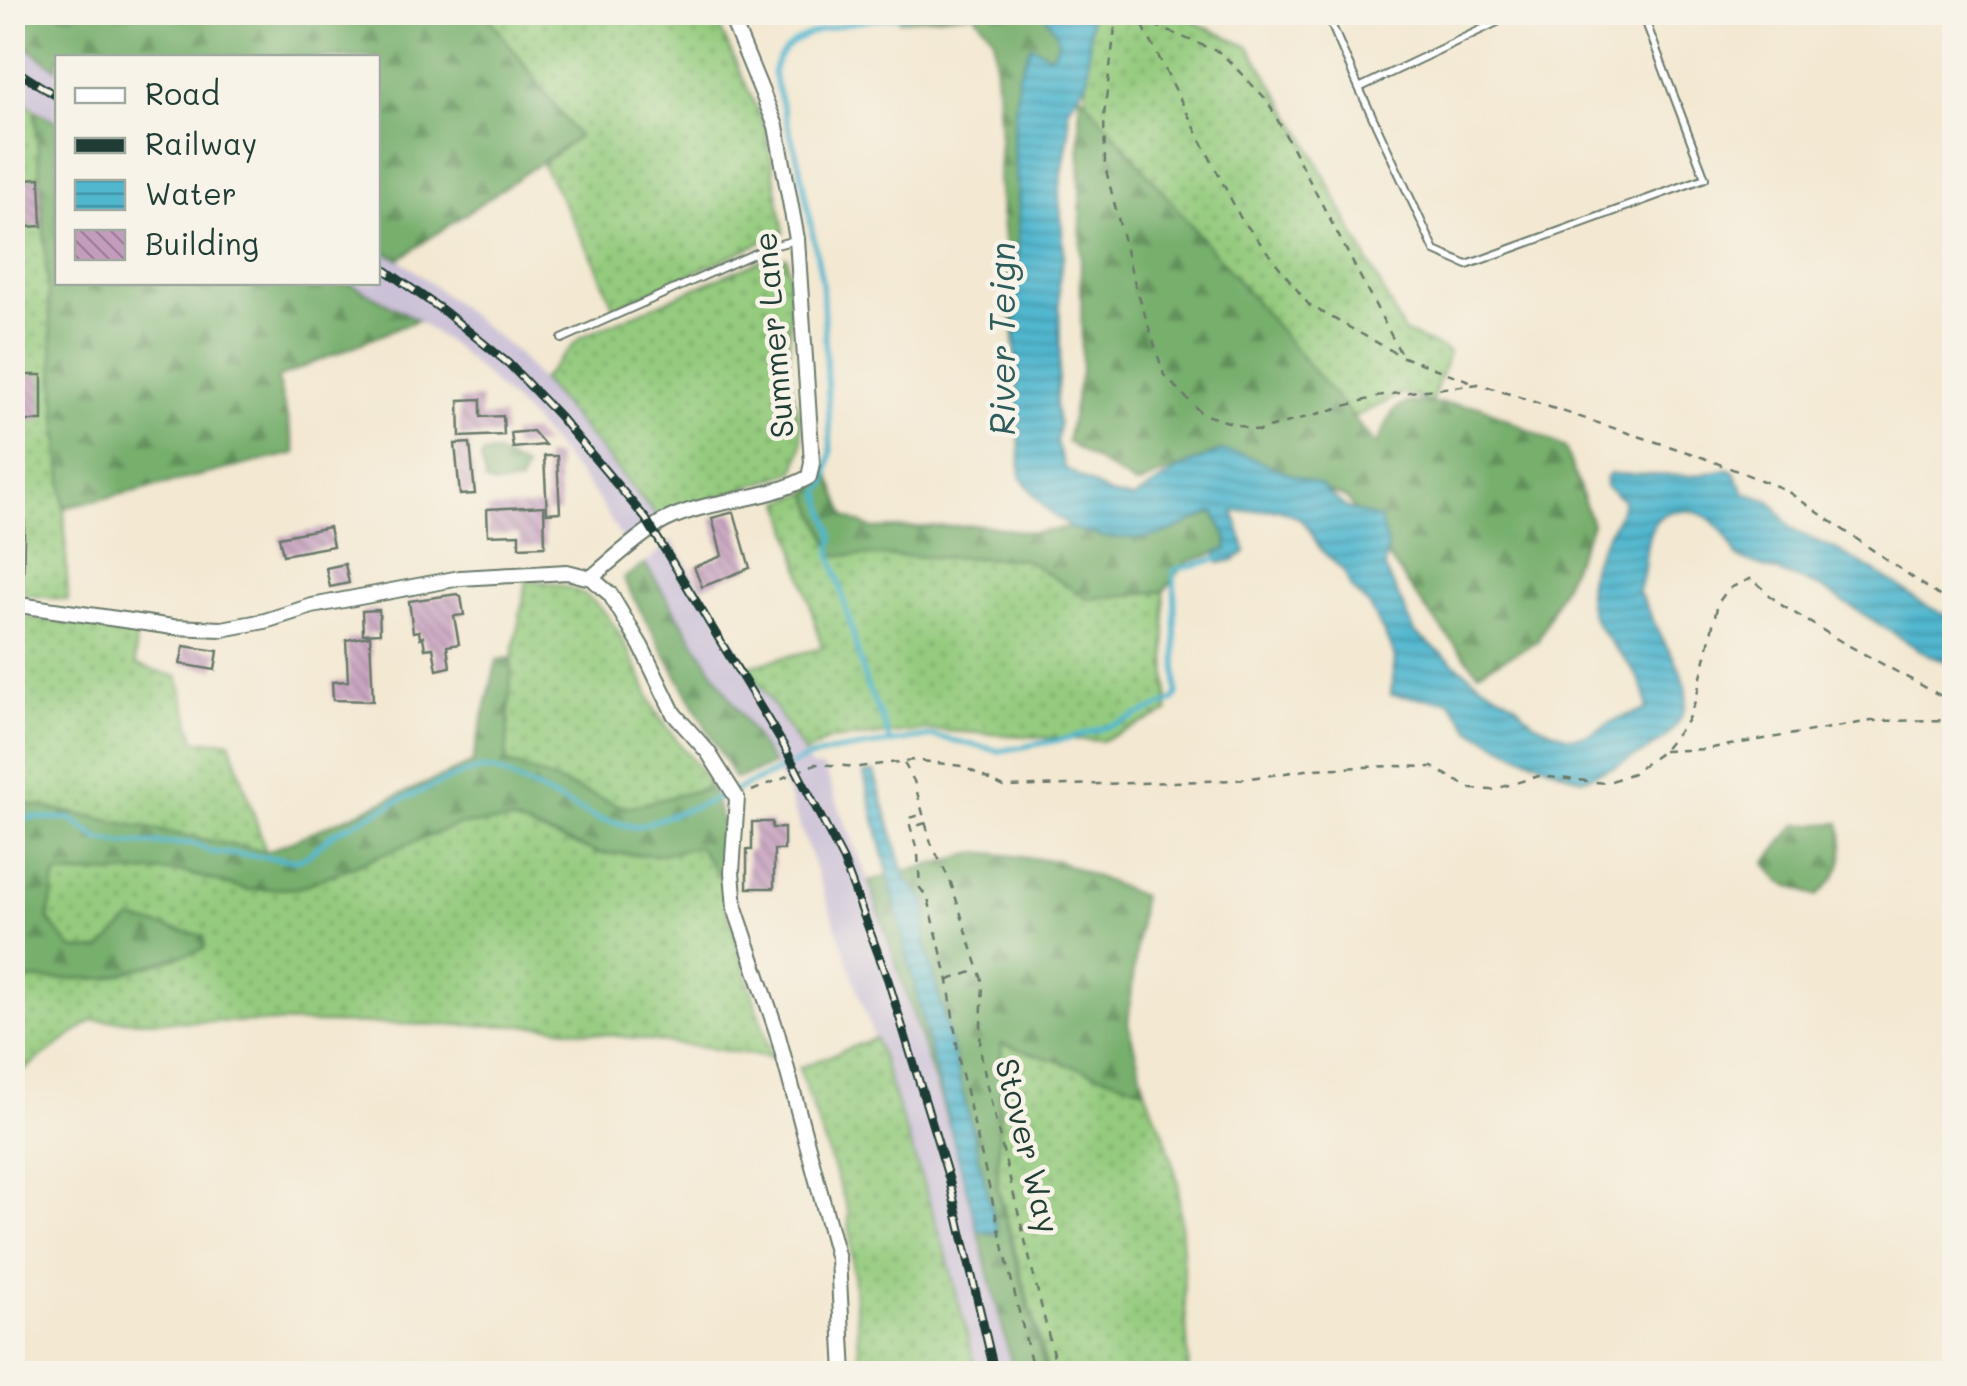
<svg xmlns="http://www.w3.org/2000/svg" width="1967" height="1386" font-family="Mali,sans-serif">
<defs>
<pattern id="grass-dots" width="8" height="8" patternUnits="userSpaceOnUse" patternTransform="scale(2.5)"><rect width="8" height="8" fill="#94cb7e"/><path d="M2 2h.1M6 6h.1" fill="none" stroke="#78a668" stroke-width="1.8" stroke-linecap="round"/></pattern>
<pattern id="forest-firs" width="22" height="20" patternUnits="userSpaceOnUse" patternTransform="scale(2.5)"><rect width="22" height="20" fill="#77af6d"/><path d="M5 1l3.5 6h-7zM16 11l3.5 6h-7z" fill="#61905a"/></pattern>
<pattern id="water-rules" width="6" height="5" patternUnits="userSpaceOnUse" patternTransform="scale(2.5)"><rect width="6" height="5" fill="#51b7cf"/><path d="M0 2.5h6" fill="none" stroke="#4396a9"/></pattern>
<pattern id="building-back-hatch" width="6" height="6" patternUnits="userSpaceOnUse" patternTransform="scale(2.5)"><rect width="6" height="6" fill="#c49dbd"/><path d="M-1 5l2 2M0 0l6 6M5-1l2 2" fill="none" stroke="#9f819a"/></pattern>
</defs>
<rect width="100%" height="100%" fill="#f7f3e8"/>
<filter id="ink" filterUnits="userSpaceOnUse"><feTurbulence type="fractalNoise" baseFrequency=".01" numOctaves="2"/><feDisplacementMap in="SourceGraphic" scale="20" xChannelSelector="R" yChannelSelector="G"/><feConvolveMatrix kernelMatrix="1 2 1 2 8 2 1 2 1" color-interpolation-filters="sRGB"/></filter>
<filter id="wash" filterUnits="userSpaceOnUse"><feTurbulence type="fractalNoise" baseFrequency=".0048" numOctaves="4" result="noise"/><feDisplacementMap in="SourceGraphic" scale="40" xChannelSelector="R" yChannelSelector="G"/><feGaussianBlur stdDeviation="2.25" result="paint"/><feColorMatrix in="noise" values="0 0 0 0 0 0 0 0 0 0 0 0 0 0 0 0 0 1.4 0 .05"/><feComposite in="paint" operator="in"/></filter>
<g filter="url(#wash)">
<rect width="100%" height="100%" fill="#f3e8d1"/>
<path fill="#cabfd7" d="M12 36 57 69V122L13 93Z
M378 247 400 259 515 351 658 517 623 541 596 496 529 417 457 349 417 320 349 283 378 282Z
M672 540 811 767 824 768 867 877 958 1154 1013 1373H977L945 1250 837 929 788 794 773 765 645 564Z"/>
<path fill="url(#grass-dots)" stroke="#5a8459" stroke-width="2.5" d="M486 13H713L766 129 784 232 614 308 596 264 542 164 578 137Z
M1090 13H1186L1196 23 1249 47 1305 137 1404 332 1449 352 1431 403 1405 393 1311 437 1084 129Z
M12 93 35 110 64 508 68 600 13 593Z
M786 257C794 294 788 329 789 366 790 405 815 431 793 472L658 517 541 380 581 337 761 260Z
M808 493 834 555 1024 559 1088 599 1164 591 1168 712 1101 741 931 730 828 740 805 754 748 666 822 648 782 501Z
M527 580C600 586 611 615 641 677 646 688 650 701 656 712 673 738 695 760 711 787L626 808 506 762 512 658Z
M12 615 135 633 136 665 178 677 195 741H230L266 852 13 801Z
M512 821 599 853 656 855 699 846 723 881 726 907 772 1057 546 1026 93 1020 13 1078 12 975 23 980 108 978 100 950 72 949 48 919 55 875 180 871 246 890 298 888 457 825Z
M875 1038 945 1250 977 1373H861L848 1211 799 1068Z
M1000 1040 1143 1086 1164 1134 1178 1182 1189 1373H1048L998 1187Z"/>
<path fill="url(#forest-firs)" stroke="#4b7650" stroke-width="2.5" d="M12 13H486L578 137 399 259 378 247V58H58L57 69 13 36Z
M900 13H1043L1059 34 1057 49 1049 55 1031 46 1013 150 1019 205 1015 347 998 180 1000 138 994 38 974 13 899 20Z
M1079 92 1376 445 1394 410 1409 402 1480 406 1565 448 1592 524 1537 642 1478 672 1427 611 1346 498 1220 451 1136 485 1067 442 1082 367Z
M35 110 57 122 58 282 349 283 417 320 277 378 296 453 64 508Z
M497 453 525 468 520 483 494 485 486 482 481 459 484 454Z
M826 467 846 517 873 529 982 525 1033 533 1071 528 1104 537 1165 534 1214 512 1228 540 1227 550 1187 562 1164 591 1088 599 1024 559 834 555 808 493Z
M645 564 773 765 735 779 623 579Z
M512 658 506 762 626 808 711 787 724 828 723 881 699 847 656 855 599 853 512 821 457 825 298 888 247 890 180 871 56 875 48 919 72 949 100 950 131 919 204 936V949L108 978 23 980 13 975V801L266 852 472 764 497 660Z
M1840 823C1847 855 1843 875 1817 896L1780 882 1766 863 1796 825Z
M979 852 1058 861 1142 896 1128 1023 1145 1089 1002 1044 997 1187 1046 1373H1014L960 1158 869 881Z"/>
<path fill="url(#water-rules)" stroke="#387a82" stroke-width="2.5" d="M1043 13H1090L1088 75 1085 84 1068 108 1069 133 1059 193 1064 252 1059 280 1060 358 1055 407 1059 425 1056 443 1065 468 1109 494 1133 499 1182 467 1220 451 1241 454 1321 486 1346 508 1380 519 1387 543 1385 568 1416 634 1479 682 1515 703 1533 722 1568 737 1585 736 1622 717 1646 710C1650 663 1588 641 1588 594 1589 548 1613 537 1624 500L1606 487V479L1610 474 1694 476 1726 469 1734 472 1745 493 1771 501 1790 527 1800 534 1838 550 1896 584 1920 603 1954 619V664L1930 656 1820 587 1738 558C1727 537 1717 515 1690 511 1632 504 1653 569 1637 591 1648 605 1653 622 1662 639 1670 653 1679 663 1684 680 1700 739 1622 764 1581 779L1518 754 1471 730 1450 701 1391 695 1395 659 1391 646 1367 603 1351 588 1344 571 1320 549 1309 529 1299 518 1279 509 1234 512 1246 552 1234 560 1219 563 1217 552 1227 550 1228 540 1214 512 1165 534 1144 538 1104 537 1071 528 1048 511 1021 478 1015 347 1019 205 1013 142 1018 76 1031 45 1049 55C1068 42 1053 27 1043 13Z
M874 772 906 879 927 903 925 940 998 1234 978 1231 935 1071 864 774Z"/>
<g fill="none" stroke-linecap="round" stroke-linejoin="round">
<path stroke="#51b7cf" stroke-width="5" d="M890 743C884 717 875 707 866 683L831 552 833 535 820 493 826 483 831 453 822 282 800 167 773 73C783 20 876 23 920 12
M12 817 71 819 100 840 124 844 193 843 211 852 295 860 307 856 332 834 396 802 459 775 481 769 498 771 598 819 636 827 711 801 805 759 830 752 933 736 1000 751 1070 738 1119 723 1173 701 1177 694 1174 570 1221 558"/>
</g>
<g id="blocks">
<path fill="url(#building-back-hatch)" d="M40 178 42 226 27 227 25 179Z
M12 375H42V421H12Z
M481 399V417L503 416 504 435 460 437 459 400Z
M533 431 545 445 513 448 511 433Z
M470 443 475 494 460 495 455 444Z
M544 456H557L560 512 547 513Z
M544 506 545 546 519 547V534L488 535 487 509Z
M734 512 750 568 702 587 694 567 722 556 712 518Z
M329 527 333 546 283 555 279 537Z
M345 564 349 583 330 587 326 568Z
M457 594 461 596 464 615 454 616 459 644 447 646 450 667 437 670 433 648 425 649 423 637 420 638 419 631 413 632 409 601Z
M379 610 380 633 363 634 362 611Z
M370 636 373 701 333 700 332 682 348 681 346 640Z
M184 646 218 651 215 670 180 664Z
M752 822H772V828H784V850H774V888H747V850H752Z"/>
</g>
</g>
<g filter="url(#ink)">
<use href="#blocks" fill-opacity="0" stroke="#69796b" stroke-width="2.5"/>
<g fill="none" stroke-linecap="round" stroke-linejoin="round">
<g stroke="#69796b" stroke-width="10">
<path id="lane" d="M1326 12 1359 88
M1518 12 1359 88 1435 251 1467 265 1705 178 1642 12
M12 224 18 176 16 166
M562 339 769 247 795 240
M12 467 20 478 21 495 19 603"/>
</g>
<g stroke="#69796b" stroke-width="18">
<path id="street" d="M591 578C608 563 647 529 666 520 712 498 764 502 809 477L812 463 797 239 776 126 729 12
M12 604 173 627 222 629 265 621 312 606 460 578 567 572 591 578 610 594 641 646 674 714 708 752 737 798 732 872 735 908 777 1032 838 1259 844 1374"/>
</g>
<path stroke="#69796b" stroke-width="2.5" stroke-dasharray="8 8" stroke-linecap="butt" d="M1117 12 1104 115 1105 166 1132 274 1164 375 1202 414 1258 431 1383 395 1479 384 1696 455 1784 489 1954 606
M1136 12 1240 217 1309 305 1403 357 1478 384
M1139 19 1221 53 1267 100 1401 354
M1663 751 1706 749 1871 721 1954 720
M904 763 914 781 931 843 951 883 983 983 980 1048 987 1086 1058 1374
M752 791 815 764 859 767 914 760 962 766 1004 787 1236 780 1313 769 1391 766 1432 767 1472 789 1492 790 1539 776 1606 783 1633 773 1663 751 1687 721 1696 699 1718 603 1728 589 1752 578 1778 603 1842 642 1954 703
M926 823 919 825 917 816 908 818 918 854 920 888 928 898 948 981 960 1066 1034 1374
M949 980 978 970"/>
<use href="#lane" stroke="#fff" stroke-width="6"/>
<use href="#street" stroke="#fff" stroke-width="14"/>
<g stroke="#1f3d34" stroke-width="9">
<path id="rail" d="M12 68 58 97
M378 265 445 312 509 364 559 416 646 519 784 746 843 860 888 980 949 1179 995 1374"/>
</g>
<use href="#rail" stroke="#f7f3e8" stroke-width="5" stroke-dasharray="15" stroke-linecap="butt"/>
</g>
</g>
<g text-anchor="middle" stroke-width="9" stroke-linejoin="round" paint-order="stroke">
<g font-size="32" fill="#1f3d34" stroke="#f7f3e8">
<text transform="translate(774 335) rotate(-95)" y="11">Summer Lane</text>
<text transform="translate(1027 1146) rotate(76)" y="11">Stover Way</text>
</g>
<g font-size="35" font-style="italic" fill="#2c5c5b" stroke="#f7f3e8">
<text transform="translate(1003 339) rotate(-90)" y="12">River Teign</text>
</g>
</g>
<rect width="1967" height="1386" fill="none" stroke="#f7f3e8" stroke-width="50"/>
<rect x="55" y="55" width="325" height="230" fill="#f7f3e8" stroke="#a1aaa0" stroke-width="2.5"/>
<rect x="75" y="88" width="50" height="15" fill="#ffffff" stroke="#a1aaa0" stroke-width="2.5"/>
<text x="145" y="105" font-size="30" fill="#1f3d34">Road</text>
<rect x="75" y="138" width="50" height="15" fill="#1f3d34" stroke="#a1aaa0" stroke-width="2.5"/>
<text x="145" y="155" font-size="30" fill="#1f3d34">Railway</text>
<rect x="75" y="180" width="50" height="30" fill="url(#water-rules)" stroke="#a1aaa0" stroke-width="2.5"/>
<text x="145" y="205" font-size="30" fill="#1f3d34">Water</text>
<rect x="75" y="230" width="50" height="30" fill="url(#building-back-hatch)" stroke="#a1aaa0" stroke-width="2.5"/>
<text x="145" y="255" font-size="30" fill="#1f3d34">Building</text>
</svg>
